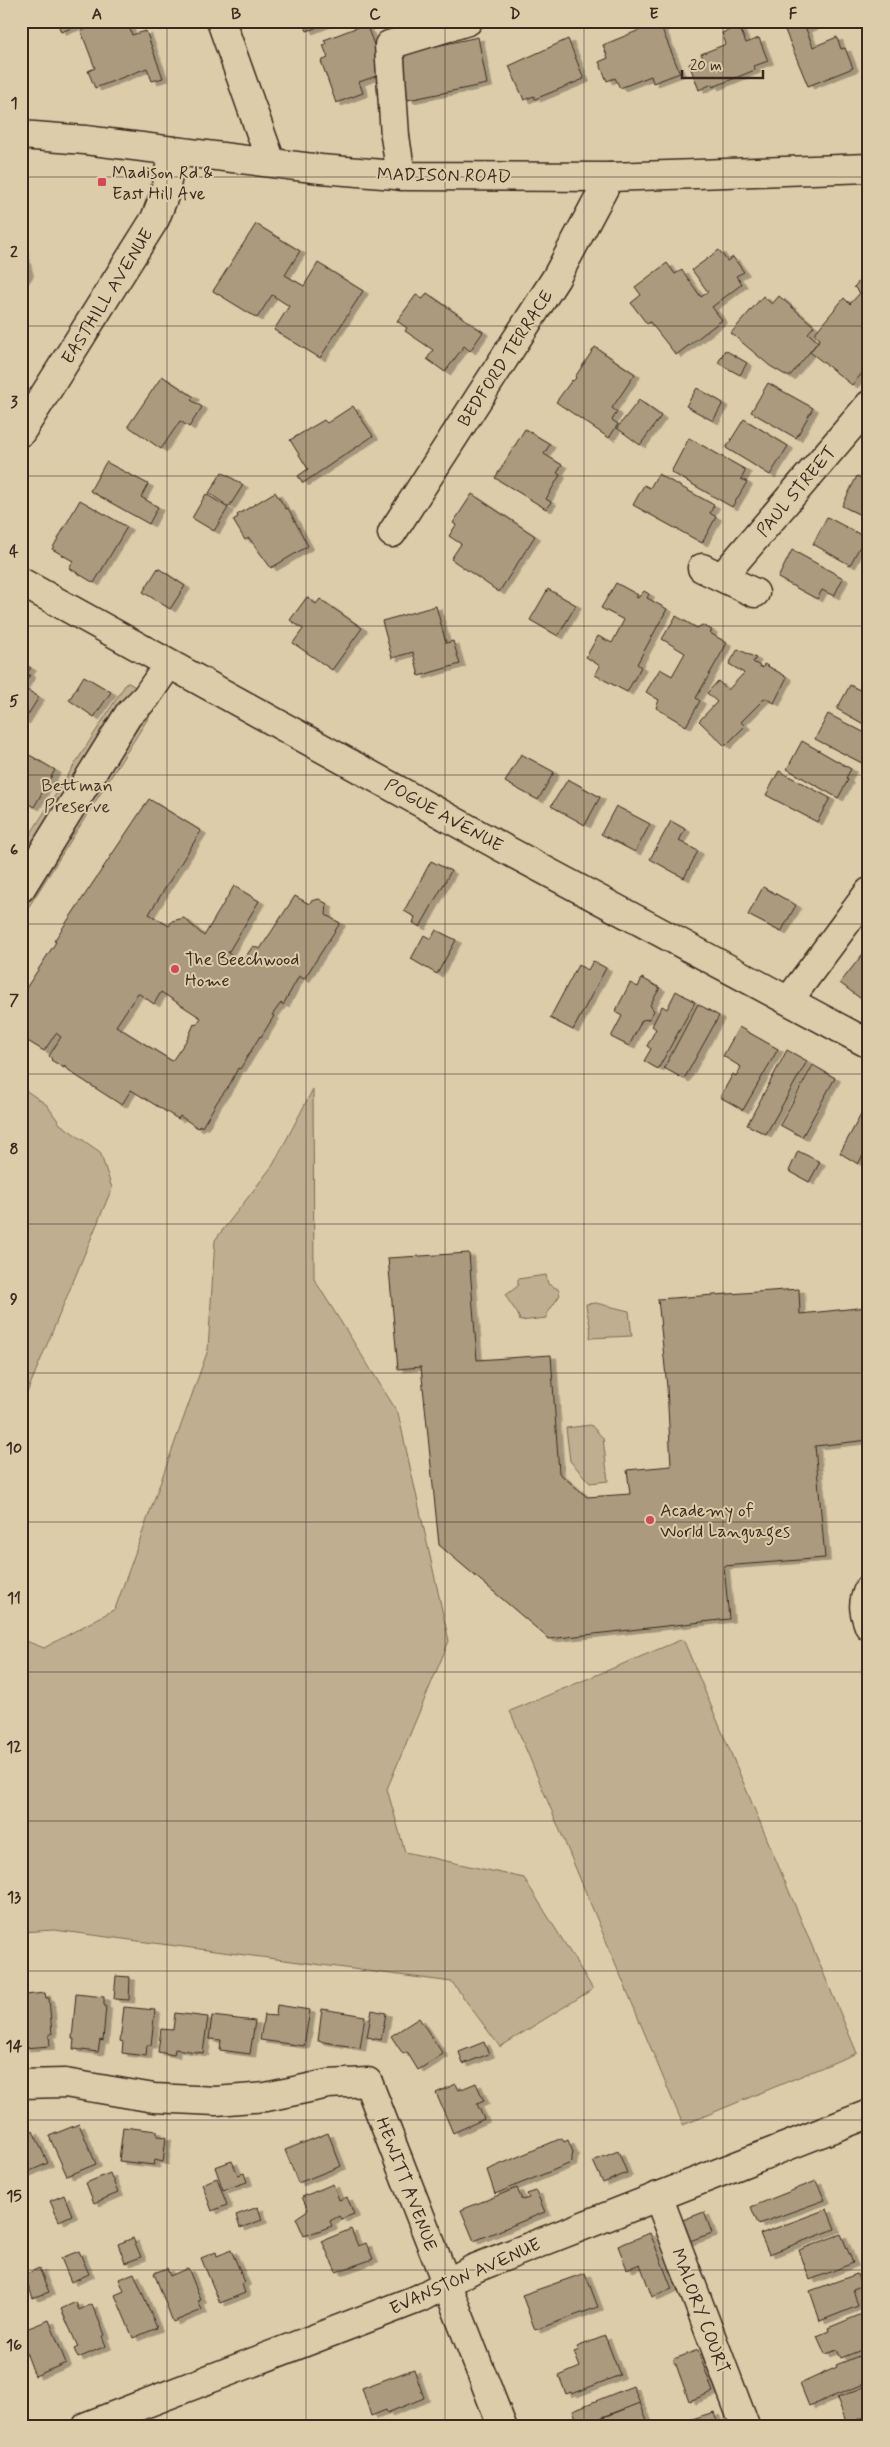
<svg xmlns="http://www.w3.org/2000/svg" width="890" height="2447" font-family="Mynerve,sans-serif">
<defs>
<filter id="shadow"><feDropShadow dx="5.5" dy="3" stdDeviation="0" flood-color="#0004"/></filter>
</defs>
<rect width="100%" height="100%" fill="#ddcca9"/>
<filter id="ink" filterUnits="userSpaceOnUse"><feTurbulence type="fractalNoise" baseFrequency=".02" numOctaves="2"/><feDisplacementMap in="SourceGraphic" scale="10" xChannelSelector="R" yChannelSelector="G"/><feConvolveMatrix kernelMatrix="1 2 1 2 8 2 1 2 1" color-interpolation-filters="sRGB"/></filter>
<g filter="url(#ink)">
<path fill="#bfae90" stroke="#7d6c57" d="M127 682 159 701 21 919V849Z
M21 1087 47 1105 60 1124 100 1152 112 1188 21 1407Z
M313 1089 314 1279 398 1413 449 1641 387 1789 405 1852 524 1878 593 1989 500 2047 452 1982 54 1930 21 1932V1639L44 1648 115 1609 208 1350 215 1240 273 1165Z
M546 1275 548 1284 558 1289 560 1295 547 1314V1318L520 1321C518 1310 510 1306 506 1295L518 1286V1279Z
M596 1303 629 1311 632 1336 590 1338C592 1324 587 1318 586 1304Z
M591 1425 603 1438 608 1481 590 1483 570 1461 566 1428Z
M683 1639 857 2053 683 2125 510 1711Z"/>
<path fill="#ab9a7e" stroke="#3b2a1e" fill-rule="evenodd" filter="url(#shadow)" d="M57 21H83L84 23 61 32Z
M108 21H127L132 35 146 31 163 78 152 81 147 68 95 88 88 71 95 68 81 31Z
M303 21H333L307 31Z
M786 21H826L806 29 813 47 837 37 841 49 845 48 853 68 808 86 782 23Z
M659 22 680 73 653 83 651 76 620 88 615 78 607 81 599 62 608 58 603 45Z
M366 24 385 73 359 82 363 93 336 103 321 61 328 58 323 45 326 44 324 40Z
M739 26 746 43 759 38 768 61 754 66 755 70 713 87 712 84 699 90 689 64 703 58 701 54 726 44 722 33Z
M478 37 487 84 408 100 399 54Z
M568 39 584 79 535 99 534 96 524 100 509 66Z
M256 224 300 251 285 275 304 286 318 263 363 291 320 358 274 330 289 306 272 295 257 318 213 291Z
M21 245 28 273 21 283Z
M719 250 727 261 733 257 744 272 736 276 742 284 712 307 722 320 676 355 650 322 647 324 631 303 641 295 635 287 667 263 675 274 682 270 701 297 708 292 692 270Z
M869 270V365L852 385 810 352 820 339 814 334 844 298 850 304 860 293 854 287Z
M427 293 483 332 470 351 464 346 445 372 427 359 433 350 405 331 407 328 397 321 416 295 423 299Z
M763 296 772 304 779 296 814 326 808 333 818 342 789 377 770 366 731 333Z
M595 347 635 374 612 408 617 412 612 420 618 424 609 438 556 402 572 380 573 381 576 378 575 377Z
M725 350 747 363 740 375 718 363Z
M162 376 194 397 191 400 202 407 189 427 180 421 161 449 128 426Z
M768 383 813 408 796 438 751 412Z
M697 388 723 403 713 421 686 406Z
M639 400 661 416 640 445 617 428Z
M353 406 373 436 303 483 298 476 308 469 290 440 324 420 327 423Z
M744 419 788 446 770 475 726 448Z
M525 429 550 444 544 454 562 465 557 473 560 475 546 499 551 502 546 509 495 478Z
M689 438 746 470 741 479 747 482 732 507 671 472Z
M106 462 148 484 141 497 158 507 149 524 90 491Z
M222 472 243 485 229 507 209 493Z
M658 474 714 505 710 513 716 517 702 543 633 505 644 485 650 488Z
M857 476 869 482V519L842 506Z
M275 492 286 509 288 508 308 546 271 568 249 538 245 540 233 520 238 517 237 515Z
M206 494 228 508 214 531 192 518Z
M472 494 535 536 499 592 451 559 461 544 449 536 456 525 453 523Z
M80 500 127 527 94 583 69 568 73 561 52 549Z
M827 517 865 537 850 565 813 544Z
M792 550 843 578 834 596 822 590 817 599 778 578Z
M158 568 185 586 170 609 143 592Z
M616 583 638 595 636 597 638 598 644 591 649 594 647 598 667 609 637 664 641 667 627 692 595 675 600 666 586 657 598 636 612 643 624 620 601 608Z
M548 589 576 605 558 636 530 620Z
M307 597 316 604 320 599 362 628 332 670 293 643 303 629 290 620Z
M436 606 446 643 453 641 460 664 419 676 413 652 392 658 382 621Z
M676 616 697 628 702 625 712 630 710 633 727 643 696 698 700 701 686 726 656 708 659 700 646 692 660 669 672 676 685 653 662 639Z
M738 649 756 658 753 662 763 668 764 664 787 677 774 703 765 698 741 722 745 726 725 746 699 721 717 702 707 693 718 681 728 690 744 673 729 664Z
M21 662 31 668 27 673 30 675 22 687 39 697 24 721 21 719Z
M84 676 111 692 94 717 69 700Z
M850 685 869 695V727L837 709Z
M828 714 869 735V754L864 764 815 739Z
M802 741 851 769 846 778 848 780 838 798 787 769Z
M26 753 55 770 34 807 21 800V761Z
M521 754 554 772 538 800 505 782Z
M779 771 830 798 817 822 766 795Z
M568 779 600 797 585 825 551 806Z
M149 799 201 831 149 914 169 926 172 921 184 918 204 936 234 886 259 901 228 953 242 962 253 946 260 949 295 896 309 904 311 901 319 899 327 904 326 915 340 923 304 979 299 976 283 1005 281 1003 272 1015 274 1016 261 1037 260 1036 240 1069 238 1068 230 1084 217 1102 202 1127 200 1125 198 1128 180 1116 178 1119 131 1090 123 1103 120 1104 75 1075 64 1066V1068L51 1060 52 1059 49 1056 61 1037 56 1033 44 1051 21 1037V996L56 942 54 941ZM161 992 201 1018 196 1025 194 1024 188 1038 172 1061 116 1026 138 993 154 1004Z
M616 806 650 824 635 852 601 834Z
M671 821 685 829 679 841 698 851 684 878 650 859Z
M431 861 451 871 420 927 413 923 415 917 404 911Z
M763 887 796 905 781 932 748 915Z
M436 930 456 940 437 974 411 959 424 935 431 939Z
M869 946V1005L840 983Z
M593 961 606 968 573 1030 550 1018 578 965 588 970Z
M642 978 660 988 650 1005 654 1011 649 1019 642 1020 629 1046 611 1037 622 1016 615 1012 630 983 638 987Z
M676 991 695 1002 658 1069 644 1061 651 1049 647 1046 656 1029 652 1026 662 1006 667 1009Z
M698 1004 719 1016 684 1079 664 1068Z
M739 1027 778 1049 743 1110 720 1097 733 1074 736 1076 741 1067 723 1056Z
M787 1050 807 1061 766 1134 747 1125Z
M813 1065 835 1078 802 1137 780 1125Z
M869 1100V1145L858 1164 840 1153Z
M798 1151 820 1162 809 1182 789 1171Z
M469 1253 477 1360 551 1355 559 1473 587 1497 630 1494 627 1470 671 1466 667 1387 658 1299 799 1289 800 1314 867 1307 869 1440 815 1446 825 1558 724 1566 729 1619 549 1639 439 1545 421 1367 398 1369 388 1258Z
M116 1976 130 1977 129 2000 114 1999Z
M45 1993 46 1998H49L52 2034H49L50 2046 24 2048 21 2001 25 2000V1995Z
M76 1994 104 1997V2005L106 2006 103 2041 100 2040 98 2052 73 2049 74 2039H72Z
M277 2005 310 2010 304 2046 260 2040 264 2015 276 2016Z
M124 2007 155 2010 151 2045H147L146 2056 122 2053 123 2042 120 2041Z
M322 2009 365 2016 360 2048 318 2041Z
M372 2010 386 2013 381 2040 367 2037Z
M175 2013 208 2017 203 2053 175 2049 174 2055 158 2052 161 2029 173 2030Z
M212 2016 255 2021 250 2054 220 2050 221 2040 209 2039Z
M419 2018 443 2054 418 2070 407 2052 403 2054 391 2036Z
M484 2042 489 2054 463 2064 459 2052Z
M476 2083 484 2101 477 2104 484 2119 453 2133 436 2093 456 2084 459 2090Z
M79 2124 96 2164 67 2176 49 2136Z
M123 2127 157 2131V2136L166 2137 163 2162 155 2160 154 2165 119 2161Z
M33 2131 48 2163 21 2175V2137Z
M328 2133 341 2166 298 2183 285 2150Z
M562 2138 564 2142 568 2140 573 2152 571 2163 495 2194 487 2170Z
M618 2151 627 2173 603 2183 593 2161Z
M232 2161 238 2175 244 2173 247 2182 223 2190 215 2167Z
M110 2173 118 2193 94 2203 86 2183Z
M217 2178 227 2205 212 2211 202 2184Z
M816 2181 825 2200 758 2224 751 2207Z
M333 2184 339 2200 347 2197 354 2214 341 2219 339 2216 330 2221 332 2226 304 2236 296 2218 308 2210 302 2197Z
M517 2188 522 2200 529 2198 527 2194 536 2191 545 2212 474 2241 461 2210Z
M64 2195 72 2215 59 2221 50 2201Z
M258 2207 262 2220 240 2228 236 2215Z
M827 2209 835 2229 769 2254 760 2234Z
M704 2212 712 2233 687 2242 680 2221Z
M351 2229 358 2246 366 2243 373 2259 336 2272 322 2241Z
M650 2233 672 2289 652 2297 640 2264 627 2269 618 2246Z
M841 2234 853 2263 810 2280 799 2250Z
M133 2238 141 2257 125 2263 118 2244Z
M231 2250 245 2282 242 2284 245 2293 220 2303 201 2258 216 2252 217 2256Z
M79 2251 89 2274 71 2282 61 2258Z
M39 2268 49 2292 33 2298 24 2275Z
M167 2268 170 2276 188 2268 201 2300 198 2301 202 2310 173 2322 154 2273Z
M134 2273 157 2328 133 2338 115 2295 124 2291 119 2279Z
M585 2273 598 2307 535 2330 522 2295Z
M857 2274 861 2286 853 2289 858 2306 820 2321 810 2291Z
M76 2302 79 2310 92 2304 105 2335 102 2336 106 2346 78 2358 74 2349 78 2347 61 2309Z
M869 2311V2347L841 2358 837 2350 825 2354 817 2336 829 2331 828 2328Z
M49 2320 66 2363 35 2376 21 2339V2331Z
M605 2336 620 2375 572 2394 571 2392 566 2394 559 2376 580 2367 574 2352 579 2350 577 2347Z
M698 2350 713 2392 689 2401 674 2359Z
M869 2352V2382L809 2406 800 2384 837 2367 836 2365Z
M414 2369 424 2398 387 2413 386 2410 371 2416 362 2388Z
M869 2385V2415L847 2424 837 2398Z
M633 2386 640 2403 579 2426 573 2410Z
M640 2403 647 2420 632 2426H582Z
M714 2412 719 2426H688L686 2421Z"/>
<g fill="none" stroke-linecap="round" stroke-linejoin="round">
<g stroke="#3b2a1e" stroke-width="31">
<path id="minor" d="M221 21 271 162
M401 176 395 136 389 45 468 21
M21 432 155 219 164 196 173 151
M392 533 556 278 610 177
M702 568 755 593
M722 577 869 405
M21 582 503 848 869 1044
M21 888 128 715 146 697 168 665
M789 1000 869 892
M869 1588C862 1603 863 1610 869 1626
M21 2084 65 2083 154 2098 216 2101 266 2097 328 2084 368 2082 502 2426
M658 2196 745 2426
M87 2426 420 2298 473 2269 869 2114"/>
</g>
<g stroke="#3b2a1e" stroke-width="31">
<path id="major" d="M21 135 85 140 321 169 408 176 610 177 869 168"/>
</g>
<use href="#minor" stroke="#ddcca9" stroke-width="28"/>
<use href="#major" stroke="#ddcca9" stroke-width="28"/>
</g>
</g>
<path fill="none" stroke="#3b2a1e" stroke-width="1" stroke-opacity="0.55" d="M167 21V2426M306 21V2426M445 21V2426M584 21V2426M723 21V2426M21 177H869M21 326H869M21 476H869M21 626H869M21 775H869M21 924H869M21 1074H869M21 1224H869M21 1373H869M21 1522H869M21 1672H869M21 1821H869M21 1971H869M21 2120H869M21 2270H869"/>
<g fill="#d1495b" stroke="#ddcca9" stroke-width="2">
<rect x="97" y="177" width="10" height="10" rx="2.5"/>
<circle cx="175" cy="969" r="5"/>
<circle cx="650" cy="1520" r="5"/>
</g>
<g text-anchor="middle" stroke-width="4" stroke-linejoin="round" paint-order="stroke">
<g font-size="18" fill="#3b2a1e" stroke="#ddcca9" text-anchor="start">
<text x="112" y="178">Madison Rd &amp;<tspan x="112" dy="21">East Hill Ave</tspan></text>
<text x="185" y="965">The Beechwood<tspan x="185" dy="21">Home</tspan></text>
<text x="660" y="1516">Academy of<tspan x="660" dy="21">World Languages</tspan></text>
</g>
<g font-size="18" fill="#3b2a1e" stroke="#ddcca9">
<text transform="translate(444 175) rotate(1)" y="6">MADISON ROAD</text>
<text transform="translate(107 296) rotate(-58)" y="6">EASTHILL AVENUE</text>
<text transform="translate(505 358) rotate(-57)" y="6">BEDFORD TERRACE</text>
<text transform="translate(796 491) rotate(-50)" y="6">PAUL STREET</text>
<text transform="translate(444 815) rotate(29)" y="6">POGUE AVENUE</text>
<text transform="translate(407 2184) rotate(69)" y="6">HEWITT AVENUE</text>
<text transform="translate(465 2276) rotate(-24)" y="6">EVANSTON AVENUE</text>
<text transform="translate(701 2311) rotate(69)" y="6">MALORY COURT</text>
</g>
<g font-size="18" fill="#483729" stroke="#ddcca9">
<text x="77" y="791">Bettman<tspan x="77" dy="21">Preserve</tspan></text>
</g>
</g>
<rect width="890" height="2447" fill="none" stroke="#ddcca9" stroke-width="55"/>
<path d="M682 70v8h81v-8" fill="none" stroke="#3b2a1e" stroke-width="2.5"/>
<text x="690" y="70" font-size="15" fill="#3b2a1e" stroke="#ddcca9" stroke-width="4" paint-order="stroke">20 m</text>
<rect x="28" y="28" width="834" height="2392" fill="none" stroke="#3b2a1e" stroke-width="2"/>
<g font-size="16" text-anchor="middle" font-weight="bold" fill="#3b2a1e">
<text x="97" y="19">A</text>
<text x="236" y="19">B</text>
<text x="375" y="19">C</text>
<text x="515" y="19">D</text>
<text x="654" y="19">E</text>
<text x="793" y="19">F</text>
<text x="14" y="108">1</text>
<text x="14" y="257">2</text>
<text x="14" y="407">3</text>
<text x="14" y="556">4</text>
<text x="14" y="706">5</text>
<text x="14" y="855">6</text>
<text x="14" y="1005">7</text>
<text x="14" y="1154">8</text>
<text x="14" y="1304">9</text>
<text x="14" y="1453">10</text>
<text x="14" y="1603">11</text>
<text x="14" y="1752">12</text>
<text x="14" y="1902">13</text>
<text x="14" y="2051">14</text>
<text x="14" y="2201">15</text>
<text x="14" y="2350">16</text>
</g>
</svg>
